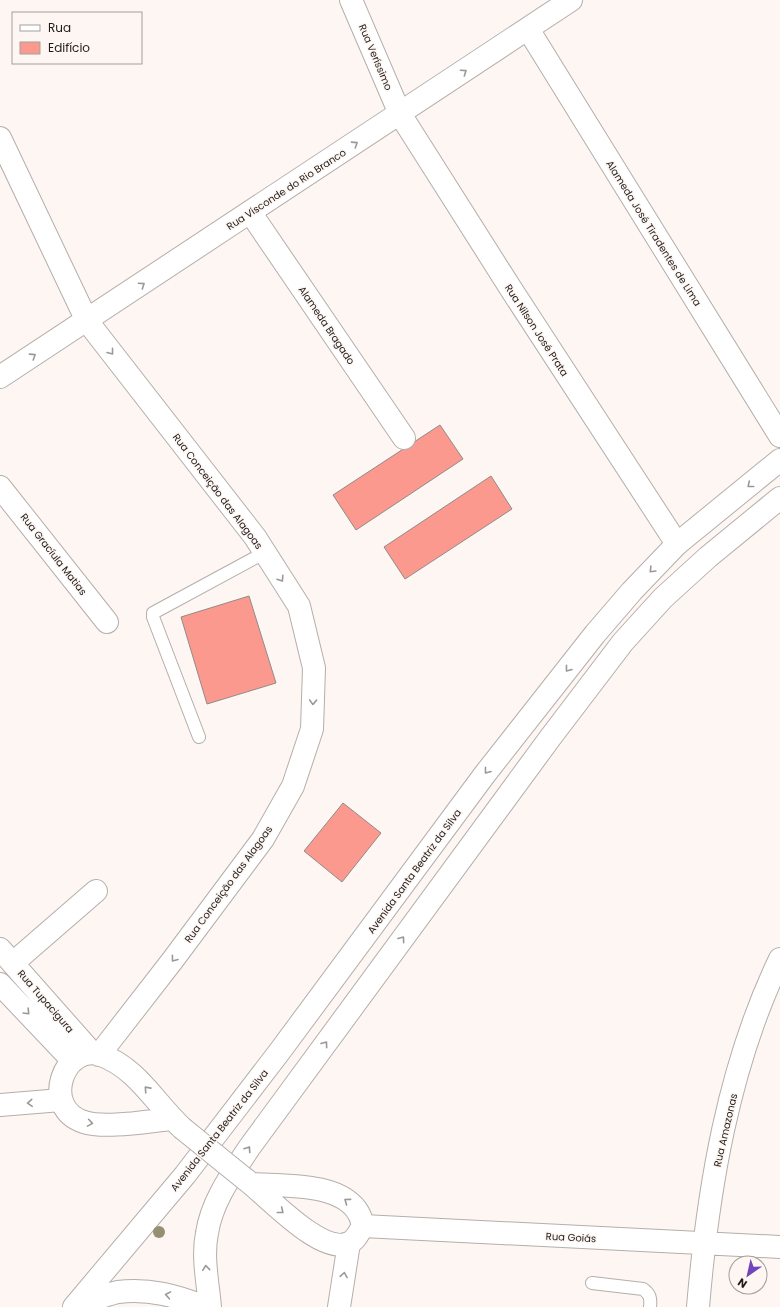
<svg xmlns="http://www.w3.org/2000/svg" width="780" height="1307" font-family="Poppins,sans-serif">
<rect width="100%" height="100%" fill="#fdf6f3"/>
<path fill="#fc998f" stroke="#918a89" d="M440 425 463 459 356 530 333 495Z
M491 476 512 509 405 579 384 547Z
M249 596 276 683 207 704 181 617Z
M343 803 381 833 342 882 304 851Z"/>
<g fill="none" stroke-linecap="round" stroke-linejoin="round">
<g stroke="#b5aeab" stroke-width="14">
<path id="lane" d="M199 737 153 617V613L264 553
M592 1283 643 1289C650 1294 651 1298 650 1307"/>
</g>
<g stroke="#b5aeab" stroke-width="24">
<path id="street" d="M528 29 780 436
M250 212 404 438
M0 487 107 622
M13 963 96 891
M0 1105 61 1100
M363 1226 780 1247
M698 1307C708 1189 728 1067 780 959"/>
</g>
<g stroke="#b5aeab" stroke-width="24">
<path id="secondary" d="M351 0 400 114 511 289 677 544
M0 138 87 321 255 537 299 606 314 668 312 729 293 786 263 839 172 961 99 1055
M0 377 571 0
M0 949 92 1053
M0 984 73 1061
M172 1119C149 1121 105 1129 84 1122 40 1108 64 1042 101 1055 137 1068 155 1103 182 1128
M245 1179C266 1194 321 1256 349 1243 356 1240 359 1232 363 1226 362 1223 361 1217 359 1214 342 1182 283 1186 252 1184"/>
</g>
<g stroke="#b5aeab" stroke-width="24">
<path id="primary" d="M74 1307 185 1175 280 1051 485 774 595 634 632 591 677 544 780 460
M74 1307C88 1302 104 1295 118 1292 149 1288 177 1296 205 1307
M210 1307C208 1283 202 1257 207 1233 212 1201 232 1174 249 1148L550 738 623 642 663 598 708 557 780 498
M339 1307 349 1243"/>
</g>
<use href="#lane" stroke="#fff" stroke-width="12"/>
<use href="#street" stroke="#fff" stroke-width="22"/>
<use href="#secondary" stroke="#fff" stroke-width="22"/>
<use href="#primary" stroke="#fff" stroke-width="22"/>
<g stroke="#b5aeab" stroke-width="24" stroke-linecap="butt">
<path id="secondary-bridge" d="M182 1128 245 1179"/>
</g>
<use href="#secondary-bridge" stroke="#fff" stroke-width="22"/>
</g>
<circle fill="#978e76" cx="159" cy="1232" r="6"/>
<defs><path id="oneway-chevron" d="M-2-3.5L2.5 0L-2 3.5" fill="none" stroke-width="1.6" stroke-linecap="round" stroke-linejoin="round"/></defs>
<g stroke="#9a9998">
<use href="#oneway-chevron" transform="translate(464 72) rotate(-34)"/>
<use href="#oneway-chevron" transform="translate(355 144) rotate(-33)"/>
<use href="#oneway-chevron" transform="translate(142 285) rotate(-34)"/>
<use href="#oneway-chevron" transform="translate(111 352) rotate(52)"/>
<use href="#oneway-chevron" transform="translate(33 356) rotate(-33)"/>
<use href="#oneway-chevron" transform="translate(750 485) rotate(141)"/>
<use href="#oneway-chevron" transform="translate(652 570) rotate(134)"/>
<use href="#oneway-chevron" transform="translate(281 579) rotate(57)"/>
<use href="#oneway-chevron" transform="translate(568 669) rotate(128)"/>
<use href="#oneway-chevron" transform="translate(313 702) rotate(92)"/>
<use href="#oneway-chevron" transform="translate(487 771) rotate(128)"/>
<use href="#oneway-chevron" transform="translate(402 939) rotate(-54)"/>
<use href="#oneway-chevron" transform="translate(174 959) rotate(127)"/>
<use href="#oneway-chevron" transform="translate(27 1012) rotate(46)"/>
<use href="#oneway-chevron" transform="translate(325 1044) rotate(-54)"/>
<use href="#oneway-chevron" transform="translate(147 1089) rotate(-132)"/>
<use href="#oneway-chevron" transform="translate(30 1103) rotate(176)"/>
<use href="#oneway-chevron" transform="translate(90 1123) rotate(9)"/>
<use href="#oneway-chevron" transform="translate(248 1149) rotate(-56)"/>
<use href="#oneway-chevron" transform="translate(347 1201) rotate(-144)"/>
<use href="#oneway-chevron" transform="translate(281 1211) rotate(39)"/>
<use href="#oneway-chevron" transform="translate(206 1268) rotate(-96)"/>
<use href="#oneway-chevron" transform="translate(344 1275) rotate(-81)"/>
<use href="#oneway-chevron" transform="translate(168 1295) rotate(-170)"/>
</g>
<g text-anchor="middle" stroke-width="3" stroke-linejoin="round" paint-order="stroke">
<g font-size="10" fill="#1e1c1a" stroke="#fdf6f3">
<text transform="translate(376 57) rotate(67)" y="4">Rua Veríssimo</text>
<text transform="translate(286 189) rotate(-33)" y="4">Rua Visconde do Rio Branco</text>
<text transform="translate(654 233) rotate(58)" y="4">Alameda José Tiradentes de Lima</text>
<text transform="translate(327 325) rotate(56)" y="4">Alameda Bragado</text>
<text transform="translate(537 330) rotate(57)" y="4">Rua Nilson José Prata</text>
<text transform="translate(218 491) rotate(53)" y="4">Rua Conceição das Alagoas</text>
<text transform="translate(54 554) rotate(52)" y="4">Rua Gracíula Matias</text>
<text transform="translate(414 871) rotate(-54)" y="4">Avenida Santa Beatriz da Silva</text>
<text transform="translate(228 884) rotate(-54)" y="4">Rua Conceição das Alagoas</text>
<text transform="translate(46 1001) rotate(49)" y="4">Rua Tupacigura</text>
<text transform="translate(219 1130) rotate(-52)" y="4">Avenida Santa Beatriz da Silva</text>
<text transform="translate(725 1130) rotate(-77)" y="4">Rua Amazonas</text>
<text transform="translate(571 1237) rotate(3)" y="4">Rua Goiás</text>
</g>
</g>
<rect x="12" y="12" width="130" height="52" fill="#fdf6f3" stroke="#a49f9c"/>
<rect x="20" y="25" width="20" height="6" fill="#ffffff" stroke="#a49f9c"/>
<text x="48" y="32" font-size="12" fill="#1e1c1a">Rua</text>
<rect x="20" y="42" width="20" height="12" fill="#fc998f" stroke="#a49f9c"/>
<text x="48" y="52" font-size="12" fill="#1e1c1a">Edifício</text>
<g transform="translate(748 1275) rotate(214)"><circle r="19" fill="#fdf6f3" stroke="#a49f9c"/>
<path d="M0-3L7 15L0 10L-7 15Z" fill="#7044bc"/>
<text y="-6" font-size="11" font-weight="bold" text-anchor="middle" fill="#1e1c1a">N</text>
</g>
</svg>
